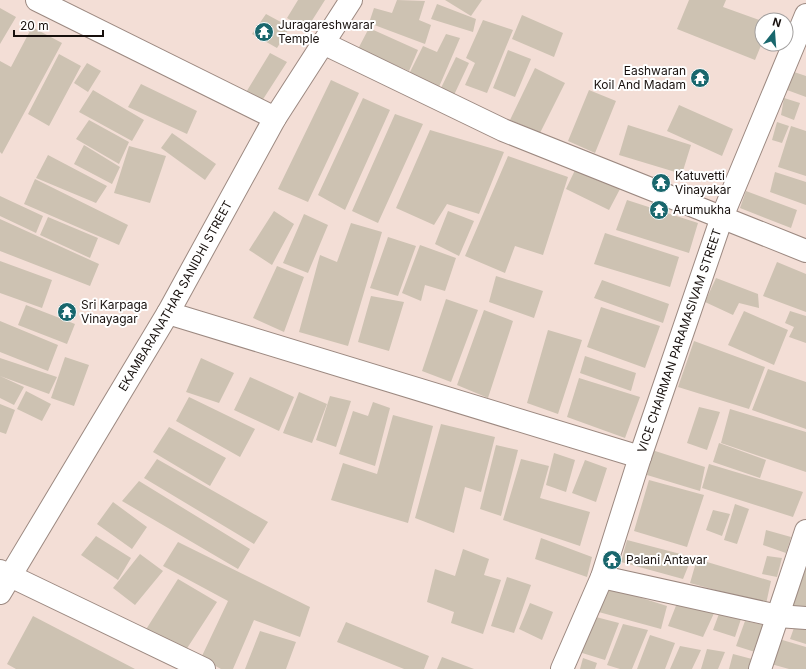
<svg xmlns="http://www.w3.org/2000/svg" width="806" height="669" font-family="Inter,sans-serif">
<rect width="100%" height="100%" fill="#f3ded6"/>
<path fill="#cdc2b2" d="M298 0H325L306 30 287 18Z
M397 0 425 1 419 20 431 25 425 44 369 23 374 8 392 13Z
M445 0H482L471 16Z
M689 0H726L723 7 762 21V43L755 60 677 29Z
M437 4 476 19 473 32 431 19Z
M0 8 16 17 0 44Z
M266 14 290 27 277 48 252 34Z
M522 15 563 33 554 57 512 39Z
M483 20 513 30 487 93 465 85 475 63 466 58Z
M32 27 62 43 2 154 0 152V61L11 67Z
M369 28 418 50 409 71 358 49Z
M446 34 460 38 439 87 408 76 423 46 437 52Z
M508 50 531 59 515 97 493 88Z
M270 53 287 62 260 104 245 94Z
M59 54 81 66 49 126 28 114Z
M456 57 469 63 454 95 441 88Z
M87 63 101 71 88 92 74 83Z
M535 68 565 83 540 133 510 120Z
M794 72 806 76V97L787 90Z
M331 80 359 93 308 202 278 189Z
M141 84 197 111 187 134 128 107Z
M93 90 144 120 132 141 79 112Z
M589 90 616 101 595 153 568 141Z
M363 98 390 110 345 210 318 195Z
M784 98 800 103 794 120 781 115Z
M679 105 733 129 722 156 667 131Z
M395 114 423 124 378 223 352 211Z
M89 120 129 142 119 164 76 139Z
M777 122 789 126 782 143 772 140Z
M628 125 691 145 682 174 619 155Z
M791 126 806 131V176L778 167Z
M430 130 504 152 479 214 447 204 434 225 396 208Z
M172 133 216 164 205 180 161 148Z
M84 145 120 167 112 184 74 164Z
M129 146 166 156 150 203 114 193Z
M48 155 107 186 96 203 36 178Z
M508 156 568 177 543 255 515 246 505 273 465 256Z
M576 168 620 189 609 210 566 189Z
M775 172 806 182V205L770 192Z
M35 179 128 225 119 245 24 204Z
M746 191 797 210 791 228 740 208Z
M0 196 43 216 36 233 0 216Z
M627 200 698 223 689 253 616 230Z
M274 211 294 224 272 265 249 250Z
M448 211 474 221 459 256 435 244Z
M304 214 328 225 308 273 283 263Z
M48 217 98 238 90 258 40 235Z
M0 219 99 264 90 286 0 251Z
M351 223 382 232 348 346 299 332 320 255 337 262Z
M605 233 679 257 670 287 594 264Z
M388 237 416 246 398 296 370 288Z
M420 245 456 258 445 291 425 285 421 301 402 293Z
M0 261 52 280 42 308 0 293Z
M777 262 806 274V312L763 296Z
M277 266 304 277 284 332 253 318Z
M496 276 543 291 534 318 489 302Z
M716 278 758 294 759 308 739 303 733 315 705 302Z
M602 280 669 304 663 323 594 298Z
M371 296 404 302 389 351 358 342Z
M446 299 478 310 451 382 422 371Z
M26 305 75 324 67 344 18 325Z
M601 307 660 326 645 368 587 347Z
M484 310 513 321 488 398 457 385Z
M744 311 788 330 774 365 728 345Z
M790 311 806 316V343L789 337 794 327 785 323Z
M0 321 58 345 48 371 0 352Z
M548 330 582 340 558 414 527 403Z
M694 341 765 367 749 409 678 387Z
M585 356 636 373 631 391 580 373Z
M65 357 89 365 74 406 51 398Z
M0 358 57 377 49 394 0 376Z
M201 358 234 373 219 403 186 392Z
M768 369 806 382V429L752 410Z
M0 376 24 387 14 405 0 398Z
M250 377 294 397 279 431 234 410Z
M579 378 640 397 625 438 567 417Z
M26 391 51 404 42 421 17 409Z
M299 392 327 404 312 443 283 433Z
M330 396 351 401 336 447 316 440Z
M189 397 255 429 240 457 176 421Z
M373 402 390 408 375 466 339 454 353 411 368 416Z
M0 404 15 410 6 434 0 432Z
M699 407 720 412 707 450 687 443Z
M730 409 806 432V472L721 443Z
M393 415 433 426 408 523 331 500 343 463 377 474Z
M441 424 495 437 481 492 465 487 454 533 415 518Z
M169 427 226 458 210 486 153 452Z
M719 443 766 460 760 478 713 462Z
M496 445 518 450 501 516 480 509Z
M652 450 705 467 700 491 647 475Z
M554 453 575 460 566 492 546 485Z
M157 459 268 522 254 544 144 478Z
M521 459 549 466 540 498 590 512 580 546 503 520Z
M585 460 607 468 596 502 572 493Z
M709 464 803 492 793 517 702 488Z
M649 480 704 495 687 547 634 531Z
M139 481 250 549 238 569 122 501Z
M113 502 147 527 132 549 97 524Z
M735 504 749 509 737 544 724 540Z
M713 510 730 514 722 536 706 530Z
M766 530 791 537 786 553 763 545Z
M96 536 131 558 118 580 81 555Z
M541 538 592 557 587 577 535 559Z
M627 540 692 557 683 579 621 562Z
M178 542 310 607 300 637 254 620 233 669H221L201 658 228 601 163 566Z
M463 549 489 559 484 575 501 580 483 634 451 623 454 612 427 602 435 569 455 576Z
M140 554 163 571 135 605 113 588Z
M767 556 782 558 777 577 762 574Z
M697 559 771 581 766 604 690 583Z
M806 568V612L791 611Z
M507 577 531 585 514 633 491 626Z
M178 579 217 602 184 653 145 631Z
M604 586 667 606 661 629 595 611Z
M679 598 715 611 703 637 668 626Z
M530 603 553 612 542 640 519 629Z
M720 611 741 619 735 637 713 630Z
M33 616 135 669H16L7 664Z
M592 616 619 623 605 660 579 652Z
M745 621 764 625 755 652 736 646Z
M346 622 429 656 424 669H404L337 642Z
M623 624 648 630 632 669H620L607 665Z
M795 625 806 627V644L790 639Z
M260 631 296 642 286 669H245Z
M650 635 675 643 665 669H637Z
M779 639 806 647V669H789L771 664Z
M680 646 701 650 692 669H670Z
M707 649 725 652 718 669H701Z
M733 654 752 659 749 669H729Z
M442 657 474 669H437Z
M583 658 597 663 595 669H580Z"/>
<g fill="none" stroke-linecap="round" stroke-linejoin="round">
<g stroke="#9c8981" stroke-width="24">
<g id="minor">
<path d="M37 0 275 118"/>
<path d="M323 43 503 130 806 251"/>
<path d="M168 313 640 457"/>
<path d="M0 571 204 669"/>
<path d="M602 577 778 616 806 618"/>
<path id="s1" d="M0 593 168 313 275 118 351 0"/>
<path id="s2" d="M562 669 602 577 640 457 722 217 806 15"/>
<path d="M760 669 806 531"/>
</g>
</g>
<use href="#minor" stroke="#fff" stroke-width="22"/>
</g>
<defs>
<g id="temple-disc" transform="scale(1)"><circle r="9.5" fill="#19676d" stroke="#fff"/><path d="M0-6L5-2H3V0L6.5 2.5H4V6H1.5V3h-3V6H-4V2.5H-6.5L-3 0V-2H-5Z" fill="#fff"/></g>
</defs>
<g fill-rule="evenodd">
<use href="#temple-disc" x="264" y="32"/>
<use href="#temple-disc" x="700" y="78"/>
<use href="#temple-disc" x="661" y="183"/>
<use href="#temple-disc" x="659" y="210"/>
<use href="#temple-disc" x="67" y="312"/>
<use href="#temple-disc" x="612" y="560"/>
</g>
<g text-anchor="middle" stroke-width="4" stroke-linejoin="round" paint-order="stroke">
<g font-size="12" fill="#17100d" stroke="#fff" text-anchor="start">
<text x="278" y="29">Juragareshwarar<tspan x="278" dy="14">Temple</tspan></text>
<text x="686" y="75" text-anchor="end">Eashwaran<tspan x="686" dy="14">Koil And Madam</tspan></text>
<text x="675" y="180">Katuvetti<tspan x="675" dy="14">Vinayakar</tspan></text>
<text x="673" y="214">Arumukha</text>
<text x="81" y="309">Sri Karpaga<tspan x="81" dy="14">Vinayagar</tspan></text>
<text x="626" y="564">Palani Antavar</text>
</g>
<g font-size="12" fill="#17100d" stroke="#fff">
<text dy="4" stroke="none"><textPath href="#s1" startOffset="345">EKAMBARANATHAR SANIDHI STREET</textPath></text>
<text dy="4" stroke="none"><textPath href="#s2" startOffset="349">VICE CHAIRMAN PARAMASIVAM STREET</textPath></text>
</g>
</g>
<g transform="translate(774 32) rotate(17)"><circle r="19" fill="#ffffff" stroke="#a29f9e"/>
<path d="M0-3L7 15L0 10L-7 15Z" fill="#19676d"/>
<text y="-6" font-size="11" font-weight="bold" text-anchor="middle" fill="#17100d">N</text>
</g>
<path d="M14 30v6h89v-6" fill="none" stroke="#17100d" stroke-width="2"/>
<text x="20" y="30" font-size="12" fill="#17100d" stroke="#ffffff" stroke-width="3" paint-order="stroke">20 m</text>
</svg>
